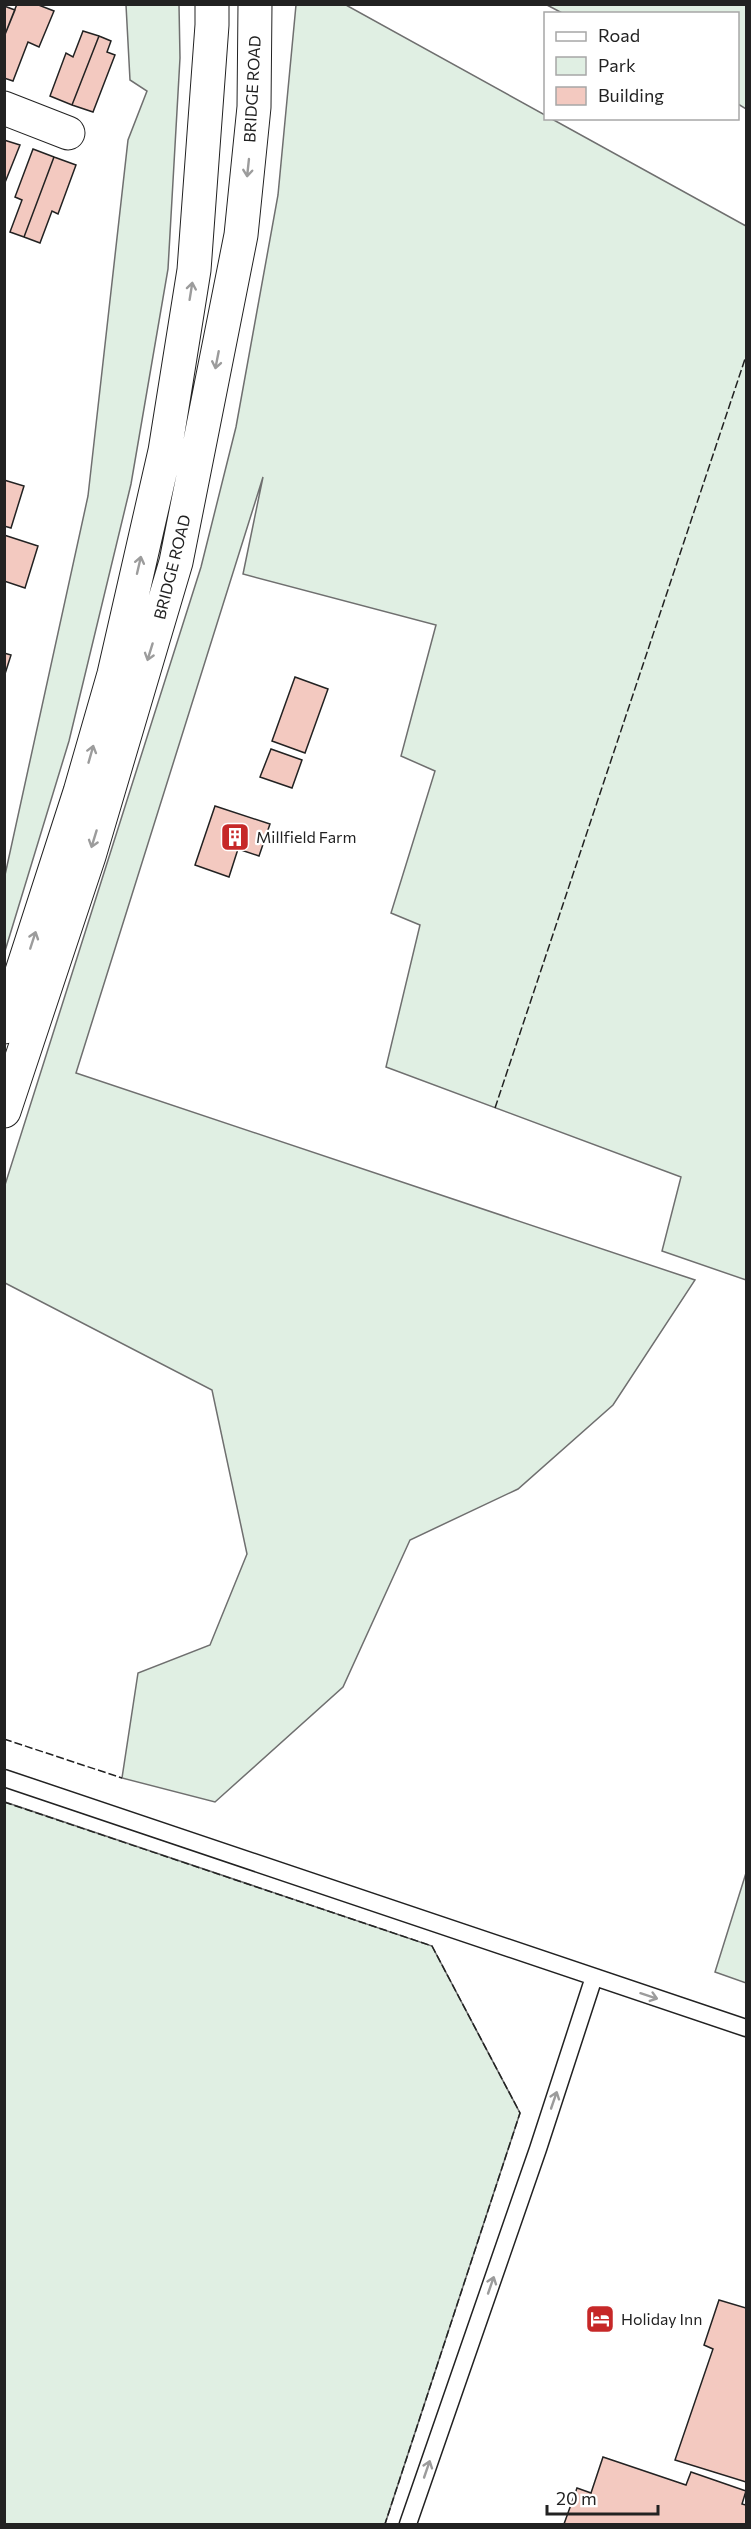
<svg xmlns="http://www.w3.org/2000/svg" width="751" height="2529" font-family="Commissioner,sans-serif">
<rect width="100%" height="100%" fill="#fff"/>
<path fill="#e0efe3" stroke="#6f6f6f" stroke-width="1.5" d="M126 5H179L180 58 168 269 131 484 69 741 5 951V875L88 496 128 140 147 91 130 80Z
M296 5H346L545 115 546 118 552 119 746 226V1280L662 1251 681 1177 386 1067 420 925 391 913 435 771 401 756 436 625 243 574 263 477 76 1073 695 1280 613 1405 518 1489 410 1540 343 1687 215 1802 122 1778 138 1673 210 1645 247 1554 212 1390 5 1283 4 1188 201 567 236 427 278 195Z
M547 5H746V109L738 104V14H564Z
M5 1802 432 1946 520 2113 385 2524H5Z
M746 1873V1983L715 1972Z"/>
<path fill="#f3c9c0" stroke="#222" stroke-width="1.5" d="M17 4H36L54 11 39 47 28 42 13 81 4 78V37Z
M4 6 15 10 4 37Z
M83 31 99 36 72 105 50 96 66 53 73 57Z
M99 36 111 41 107 52 115 55 93 112 72 105Z
M4 140 20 145 4 185Z
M33 149 54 157 24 237 10 232 22 200 15 197Z
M54 157 76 165 58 214 52 211 40 243 24 237Z
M4 480 24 486 11 528 4 526Z
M4 535 38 546 25 588 4 581Z
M4 653 11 655 4 677Z
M295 677 328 689 305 753 272 741Z
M271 749 302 760 292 788 260 777Z
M215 806 270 824 259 856 238 849 229 877 195 865Z
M719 2300 746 2308V2482L675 2460 713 2349 704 2345Z
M603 2457 686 2485 691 2472 746 2491 742 2504 746 2505V2524H564L577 2488 591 2493Z"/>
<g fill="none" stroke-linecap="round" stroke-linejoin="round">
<g stroke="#222" stroke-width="19">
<path id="service" d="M4 1778 746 2028
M408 2524 538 2149 594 1977"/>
</g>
<g stroke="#222" stroke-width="35">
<path id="minor" d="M4 108 68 133"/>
</g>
<g stroke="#222" stroke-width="35">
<path id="secondary" d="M4 1027 80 792 114 674 165 451 194 270 212 25V4
M4 1111 89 856 176 562 241 235 254 107 255 4"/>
</g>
<use href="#service" stroke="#fff" stroke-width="16"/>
<use href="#minor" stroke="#fff" stroke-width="33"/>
<use href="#secondary" stroke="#fff" stroke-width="33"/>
<path stroke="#222" stroke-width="1.5" stroke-dasharray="8 3" stroke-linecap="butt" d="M495 1108 746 356
M4 1739 122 1778
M4 1802 432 1946 520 2113 385 2524"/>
</g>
<defs><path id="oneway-shaft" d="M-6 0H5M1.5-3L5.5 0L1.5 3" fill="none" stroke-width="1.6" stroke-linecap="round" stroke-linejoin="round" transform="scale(1.5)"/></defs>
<g stroke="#9c9c9c">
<use href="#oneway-shaft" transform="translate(248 168) rotate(96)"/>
<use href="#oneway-shaft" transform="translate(191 291) rotate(-81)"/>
<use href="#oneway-shaft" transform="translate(217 360) rotate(101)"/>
<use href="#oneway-shaft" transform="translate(139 565) rotate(-77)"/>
<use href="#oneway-shaft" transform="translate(150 652) rotate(107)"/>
<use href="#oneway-shaft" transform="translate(91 754) rotate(-74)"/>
<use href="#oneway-shaft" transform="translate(94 839) rotate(107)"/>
<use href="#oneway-shaft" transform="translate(33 940) rotate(-72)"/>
<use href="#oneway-shaft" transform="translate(649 1996) rotate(18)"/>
<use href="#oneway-shaft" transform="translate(554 2100) rotate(-71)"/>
<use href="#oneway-shaft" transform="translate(491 2285) rotate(-71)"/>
<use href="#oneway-shaft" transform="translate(427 2469) rotate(-71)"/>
</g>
<defs>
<g id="building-square" transform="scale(1.5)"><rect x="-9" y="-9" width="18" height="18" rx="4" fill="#c62828" stroke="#fff"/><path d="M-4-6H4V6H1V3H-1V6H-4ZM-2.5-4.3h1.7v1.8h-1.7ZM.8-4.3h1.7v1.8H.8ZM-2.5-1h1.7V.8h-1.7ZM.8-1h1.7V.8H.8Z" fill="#fff"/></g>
<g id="hotel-square" transform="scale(1.5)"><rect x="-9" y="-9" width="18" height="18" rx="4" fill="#c62828" stroke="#fff"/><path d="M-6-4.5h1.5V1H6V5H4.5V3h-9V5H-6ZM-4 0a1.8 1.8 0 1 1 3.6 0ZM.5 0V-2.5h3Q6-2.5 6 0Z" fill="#fff"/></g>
</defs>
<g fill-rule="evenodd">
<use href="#building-square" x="235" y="837"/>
<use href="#hotel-square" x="600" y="2319"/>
</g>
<g text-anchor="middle" stroke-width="4.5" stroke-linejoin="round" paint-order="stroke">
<g font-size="16" fill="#222" stroke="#fff">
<text transform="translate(252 89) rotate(-87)" y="6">BRIDGE ROAD</text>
<text transform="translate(172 567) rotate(-76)" y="6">BRIDGE ROAD</text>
</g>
<g font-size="16" fill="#222" stroke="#fff" text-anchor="start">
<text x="256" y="843">Millfield Farm</text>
<text x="621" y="2325">Holiday Inn</text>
</g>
</g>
<rect width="751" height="2529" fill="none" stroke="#222222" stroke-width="12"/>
<rect x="544" y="12" width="195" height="108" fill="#ffffff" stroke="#a7a7a7" stroke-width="1.5"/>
<rect x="556" y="32" width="30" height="9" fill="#ffffff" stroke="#a7a7a7" stroke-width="1.5"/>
<text x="598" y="42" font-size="18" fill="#222222">Road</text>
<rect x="556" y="57" width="30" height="18" fill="#e0efe3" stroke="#a7a7a7" stroke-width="1.5"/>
<text x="598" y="72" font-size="18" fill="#222222">Park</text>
<rect x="556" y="87" width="30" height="18" fill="#f3c9c0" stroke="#a7a7a7" stroke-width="1.5"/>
<text x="598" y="102" font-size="18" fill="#222222">Building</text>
<path d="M547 2505v9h111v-9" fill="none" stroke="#222222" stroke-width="3"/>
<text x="556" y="2505" font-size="18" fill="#222222" stroke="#ffffff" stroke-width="4.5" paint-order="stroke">20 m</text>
</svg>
